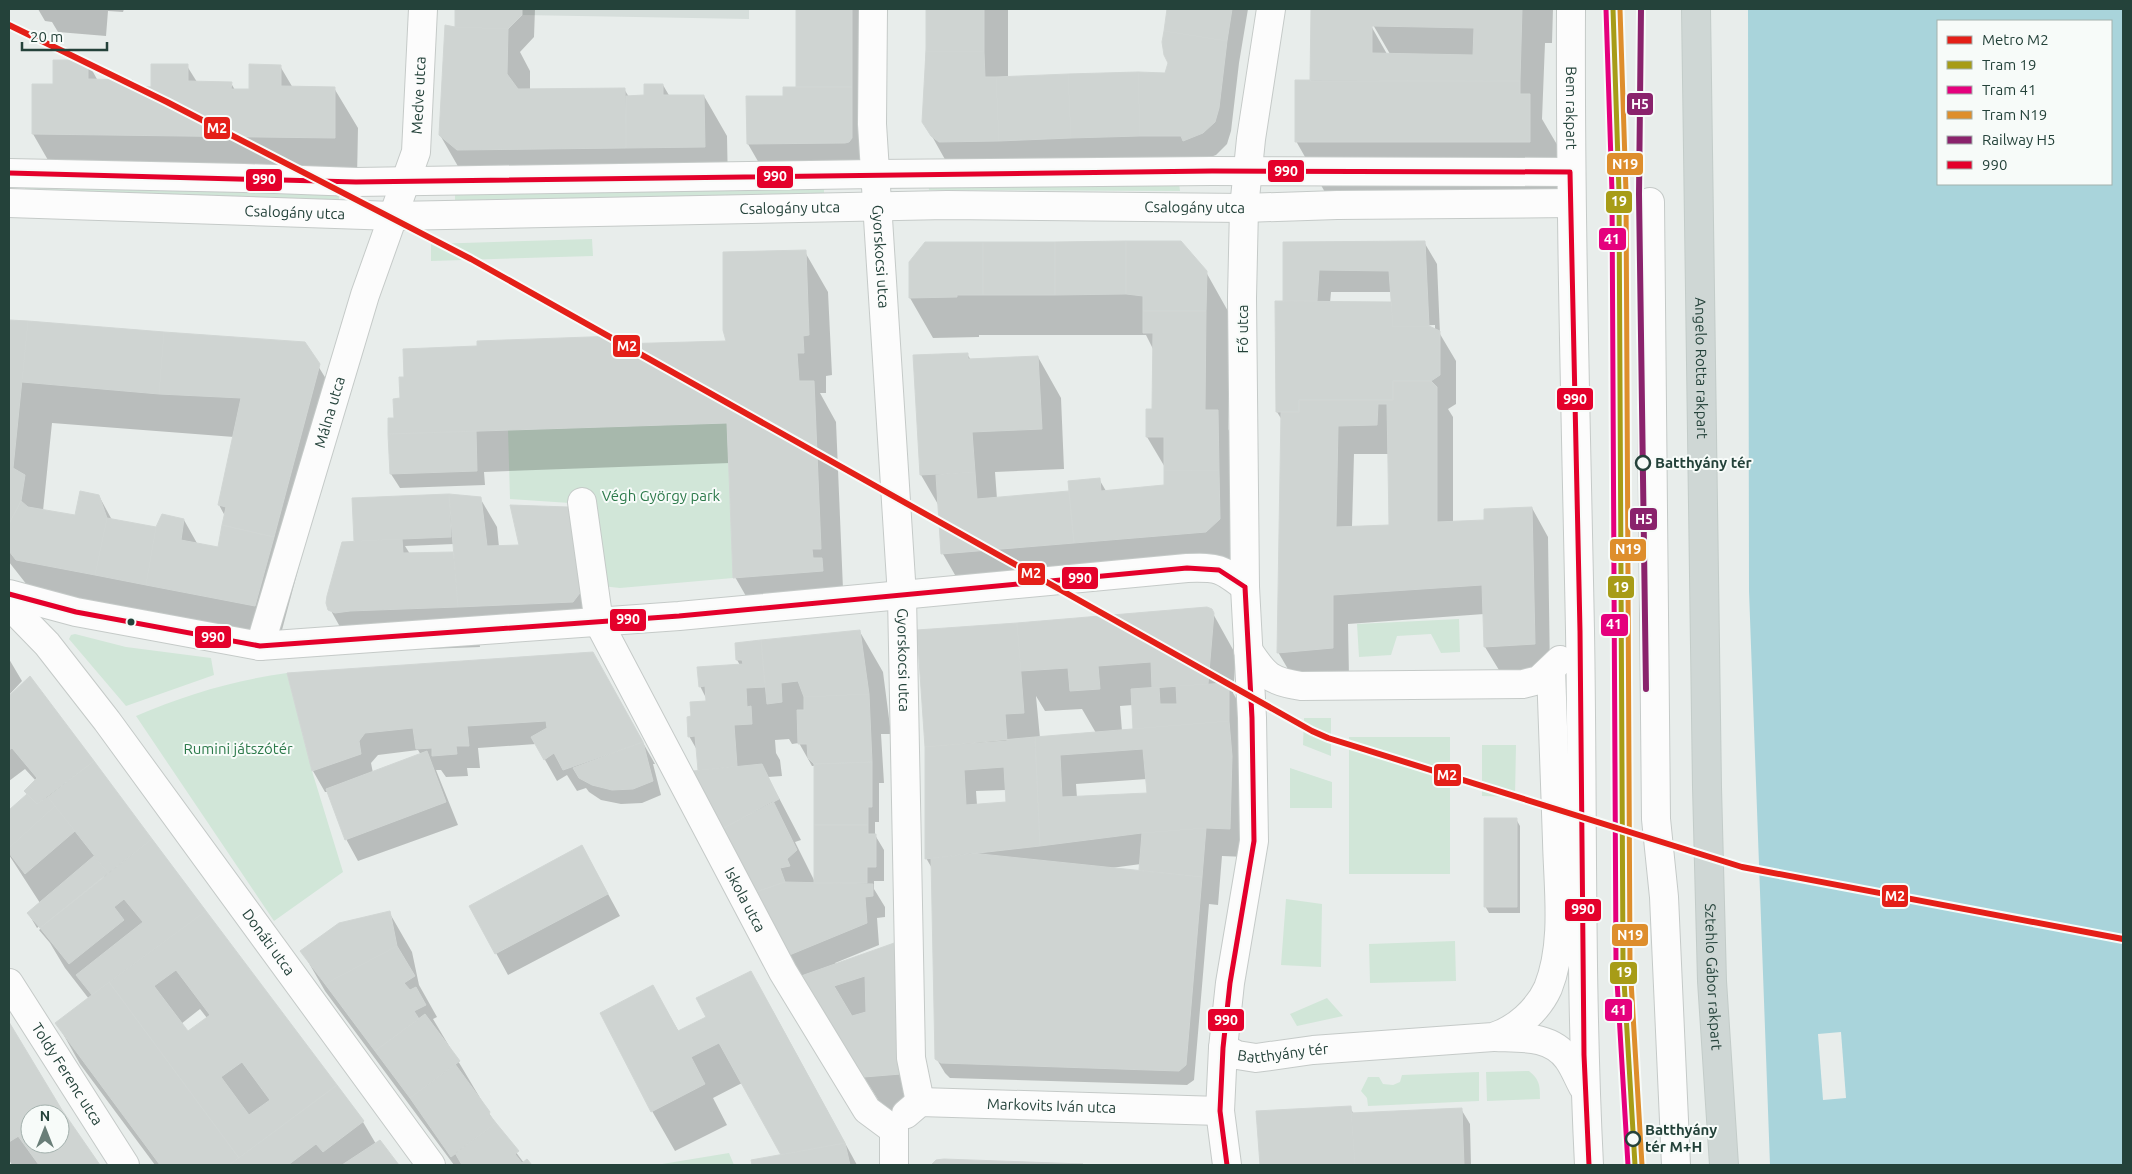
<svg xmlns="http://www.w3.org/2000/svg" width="2132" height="1174" font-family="Ubuntu,sans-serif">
<rect width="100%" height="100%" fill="#e8edeb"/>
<path fill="#d6dedb" d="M455 9H749V19L522 15 508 29 455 27Z"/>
<path fill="#d1e6d8" d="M928 183H1179L1180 191 929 190Z
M25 185 339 193V203L25 194Z
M824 188V198L455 200V190Z
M592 239 593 256 431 261V244Z
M727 423 733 578 620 588 602 586 570 503 510 499 508 430Z
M1459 619 1460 652 1441 653 1431 634 1397 636 1391 655 1359 657 1357 624Z
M75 634 126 647 211 658 214 675 126 706 69 639 71 635Z
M287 673 312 771 343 872 274 921 136 716C184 695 235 680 287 673Z
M1304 718H1331V756L1303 745Z
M1349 737H1450V874H1349Z
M1482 745H1516L1515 797 1482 796Z
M1290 768 1332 782V808H1290Z
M1286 899 1322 904 1321 967 1281 965Z
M1455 941 1456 981 1370 983 1369 944Z
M1327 998 1343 1016 1297 1026 1290 1014Z
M1529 1071C1540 1080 1540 1086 1540 1099L1487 1101 1486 1072Z
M1479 1072V1101L1368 1106 1367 1098 1361 1091 1368 1077H1379L1383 1084 1393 1085 1400 1082 1402 1075Z
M729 1153 734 1165H656Z"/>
<path fill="#a9d4db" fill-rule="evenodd" d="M1748 9H2123V1165H1770L1749 591ZM1938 21H2111V184H1938Z"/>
<path fill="#e8edeb" d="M1841 1032 1846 1098 1823 1100 1818 1034Z"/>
<path fill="#0003" fill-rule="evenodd" d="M38 9H124L123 12 108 11 106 36 58 32 52 22 45 21Z
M456 9H535L534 37 520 52 530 71V90L624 89 629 97H645L663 85 670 97 704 96 727 136 728 187 463 175 440 135 459 30 456 27Z
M797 9H875L874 179 771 184 748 144 784 98 797 88Z
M927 9H1008V78L1166 74 1170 62 1163 42 1169 9H1248L1239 63 1231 131 1227 144 1216 155 1197 162 947 163 924 122Z
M1313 9H1553L1552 43H1545L1542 119 1559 148V195L1326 194 1296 141 1311 81ZM1372 23 1390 54H1387L1370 24Z
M87 61 98 81H132L136 88H152L187 66 197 82 231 83 235 90H250L280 66 293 88H334L358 128 357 178 56 174 33 134 54 85Z
M1424 242 1437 264 1440 334 1456 361V404L1448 409 1453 417V523L1486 521 1532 508 1548 537 1550 673 1502 675 1485 647 1484 614 1348 624 1349 677 1295 681 1278 652 1282 420 1277 412 1284 302 1285 244ZM1331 292H1391L1392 308 1390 303H1330ZM1435 325V328H1404L1402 326ZM1354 454H1389L1390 526 1352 527Z
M805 252 828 292 832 375 826 376V393H820L836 422 843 589 758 617 735 577 730 463 484 472 485 485 400 488 391 474 395 419 405 378 478 348 616 337 621 345 728 342Z
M1206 272 1229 313 1228 429 1241 451 1243 560 966 594 943 554 939 506 921 475 967 354 971 360 1038 357 1061 398 1064 469 995 472 997 499 1071 493 1099 479 1106 491 1166 486V469L1147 437 1154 410V351L1146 335H979V337L933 338 910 298Z
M9 321 304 343 342 405 278 645 31 590 9 562ZM52 423 234 437 219 505 225 516 219 549 198 545 184 520 157 529 112 520 99 496 76 517 43 511Z
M449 495 480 498 497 527 499 547 521 546 567 508 584 537 598 618 479 636 480 647 374 651 359 653 353 650 330 609 355 542 354 499ZM454 544 455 559 452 554H410L405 546Z
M1211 610 1236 655 1233 693 1251 724 1246 857 1222 856 1218 905 1209 904 1194 1080 1187 1085 950 1078 945 1073 936 1058 933 870 926 858 927 747 918 631ZM1036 696 1045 711 1082 709 1096 733 1040 738ZM1133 705 1136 730 1122 731 1120 706ZM1147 779 1148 795 1077 798 1076 784ZM1006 790 1007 804 977 805 976 791ZM1141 864 1140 872 1111 869V868Z
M860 632 883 672 891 734H881L884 783H879V822H875V835L884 850V881H874V889L885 907V917L877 918 879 945 835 963 836 965 897 943 923 1114 889 1117 801 977 788 955 699 770 697 750 689 736 692 717 708 702 700 686 740 665 737 660 736 644ZM789 739 792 744 799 743 812 766H815V882L795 842 801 840 768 777 782 776 780 760 776 753 775 740Z
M592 653 655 764H653L661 795 642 803 621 804 601 800 589 792 586 788 577 791 567 775 557 781 536 744 478 748 480 768H467L468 776 446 777 441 770H436L458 825 358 861 346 839 328 792H325L313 771 288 674ZM418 750 421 755 373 773 371 763 378 755Z
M9 659 22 681 9 695Z
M30 678 363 1122 376 1144 379 1141 398 1165H155L80 1064 57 1023 89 999 65 968 50 943 39 930 104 878V875L37 928 28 913 40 903 9 855V812L28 795 25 791 36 781 25 769 9 781V698ZM200 1009 207 1018 188 1033 181 1024Z
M1516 819 1520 826V913H1489L1485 906Z
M582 846 620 916 508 975 496 953Z
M389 912 412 952 419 985 437 1017 433 1019 498 1128 524 1163 527 1161 530 1165H454L325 991 302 951Z
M751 973 774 1013 857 1165H753V1161L783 1156 742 1083 713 1098 727 1125 675 1151 652 1111 653 987 679 1032 707 1018Z
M9 1025 61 1110 99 1165H12L9 1160ZM30 1114H60V1144H30Z
M1350 1108 1354 1114 1461 1109 1470 1124 1471 1165H1261L1258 1112Z
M944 1160 1059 1165H933Z"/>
<path fill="#cfd4d2" stroke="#d1d6d4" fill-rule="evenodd" d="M455 9H522V15L508 29 455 27Z
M796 9H852V87H796Z
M926 9H984V52L926 51Z
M1167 9H1232L1227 41 1164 31Z
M1311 9H1522L1520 81H1310ZM1372 26 1474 28 1473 55 1372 53Z
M445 25 455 27 508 29 507 74 518 89 625 88 626 148 457 150 439 135Z
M1164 31 1227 41 1219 108 1215 122 1203 133 1183 141 1181 136H1140L1138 72 1165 73 1168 63 1164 55 1162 42Z
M926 51 984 52 985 77H996L999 141 939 142 931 136 922 122Z
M53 60H88V79L133 80 132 86 151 87V64H188V81L232 82 231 89H249V64L281 65V86L335 87V138L32 134V84H53Z
M1138 72 1140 136 1071 138 1068 74Z
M1068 74 1071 138 999 141 996 77Z
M1295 80 1520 81V94H1530V142H1295Z
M644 84H663V95H704L705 147 626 148V96L644 95Z
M783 87H852V138L849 142 845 143 747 144 746 96H783Z
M1126 241H1181L1207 271 1206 311H1143V296L1126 294Z
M1126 241V294L1055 295V242Z
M1425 241 1429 326 1393 327 1389 271 1319 270 1317 301H1283V242Z
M925 242H983V295H957V297L909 298V262Z
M983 242H1055V295H983Z
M806 250 809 335 803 336 804 353H797L799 381H814L821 549H812L813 558H822L823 571 733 578 727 423 388 434V418H394L393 399 400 398 399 377H404L403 349 477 346V341L617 336 618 344 726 341 723 330V252Z
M1275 301 1391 302 1393 327 1429 326 1440 331V375L1431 381H1393V400H1299V412H1276Z
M1143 311H1206L1205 410H1218L1219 471 1164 470V437H1146V409H1152L1153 333H1143Z
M9 320 28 321 13 468 25 475 21 501 9 524Z
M28 321 164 332 159 394 22 382Z
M164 332 305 342 320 364 274 537 222 525 226 507 218 505 241 398 159 394Z
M968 353V359L1038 356 1042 429 972 432 975 472 920 475 913 355Z
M1393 381H1431L1437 387V522L1484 520V509L1532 507 1535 644 1484 647 1482 585 1333 595V648L1277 653 1281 412H1299V400H1393ZM1378 404H1387L1389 525 1336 527 1338 426 1377 425Z
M476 431 477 471 390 474 388 434Z
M1164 470 1219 471 1220 519 1206 532 1074 543 1068 481 1100 478 1101 491 1164 485Z
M975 472 977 499 1069 491 1074 543 941 554 936 475Z
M80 491 99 495 107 518 95 575 16 560 9 551V524L21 501 28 507 75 515Z
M449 494 481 497 487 546 519 545 510 505 568 507 583 589 573 602 458 607Z
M449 494 451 537 354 541 352 498Z
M162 514 184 519 181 540 218 547 222 525 274 537 255 606 146 585 156 527Z
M107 518 156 527 146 585 95 575Z
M402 539 403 553 453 552 458 607 350 611 335 613 328 610 326 603 327 596 342 542Z
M1207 607 1212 609 1214 613 1208 684 1152 688 1151 662 1098 666 1100 689 1070 691 1068 668 1021 671 1017 623Z
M1017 623 1024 713 1005 714 1007 741 925 747 917 630Z
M860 630 869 694 804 697 798 681 781 683 782 702 767 704 761 640Z
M761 640 765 687 746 688 747 707 751 706 752 724 734 725 737 766 698 770 695 736 688 737 687 717 691 716 690 702 706 701 705 686 699 687 697 667 743 664 742 660H736L735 643Z
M593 652 643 742 563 770 554 753 544 760 531 737 547 728 546 721 467 726 469 746H456L457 754 432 756V748L416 749 413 728 365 733 359 741 361 754 312 771 287 673Z
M30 676 94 761 37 804 24 791 37 778 12 748 9 750V696Z
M1229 683V721L1133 729 1131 689 1159 687 1160 704H1177L1176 686Z
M869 694 872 762 814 764 808 758 807 744H798L797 710H804V697Z
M1229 721 1232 756 1230 829 1206 828 1142 833 1040 846 1035 737ZM1143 749 1147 793 1062 797 1060 755Z
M1035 737 1040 846 925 859V747ZM1004 767 1006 802 966 805 964 770Z
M643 742 653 781 633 789 612 790 592 785 579 778 573 768Z
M427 751 446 802 345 840 326 789Z
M94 761 152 839 108 873 48 797Z
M872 762V807H868V825H814V764Z
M762 764 779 799 722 829 693 771Z
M27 794 37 804 48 797 55 806 9 848V810Z
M773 801 797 850 787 859 790 866 780 868 785 882 756 892 722 829Z
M55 806 75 831 25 874 9 853V848Z
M1484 818H1517V907H1484Z
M814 825H868V834H876V867H867V883H814Z
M1206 828 1202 877 1139 870 1142 833Z
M152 839 206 911 92 995 76 975 143 922 124 899 114 907 124 920 69 964 40 928Z
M582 845 608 894 495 954 469 906Z
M971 853 1202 877 1186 1065 1179 1071 941 1063 935 1059 931 858Z
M94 856 108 873 40 928 27 913Z
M785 882 873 884V896L865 897 867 923 787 956 756 892Z
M206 911 337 1085 239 1158 109 982ZM176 970 210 1015 188 1031 154 986ZM242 1062 270 1100 249 1115 221 1077Z
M390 911 397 946 325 984 300 951 339 923Z
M897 942 901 1074 864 1077 801 976ZM865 976 866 1012 852 1016 834 986Z
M397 946 415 976 404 983 410 990 416 987 426 1005 414 1011 419 1019 375 1051 325 984Z
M751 971 845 1143 781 1155 719 1043 691 1057 705 1084 651 1112 600 1013 653 985 678 1031 706 1017 696 998Z
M109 982 239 1158 229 1165H160L55 1023Z
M425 1014 460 1061 410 1098 375 1051Z
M9 1022 62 1110 54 1114H30V1129L9 1142Z
M455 1064 490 1112 489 1114 496 1123 451 1157 410 1098Z
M337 1085 364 1121 323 1152 316 1144 288 1165H229Z
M1351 1106 1355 1165H1260L1256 1111Z
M1462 1108 1464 1165H1355L1351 1113Z
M62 1110 100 1165H39L18 1136 30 1129V1144H60V1114H54Z
M496 1123 519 1151 515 1154 522 1163 527 1159 532 1165H462L455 1153Z
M380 1140 399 1165H342Z
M845 1143 850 1165H752L751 1160Z
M944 1159 1083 1164 931 1165 936 1160Z"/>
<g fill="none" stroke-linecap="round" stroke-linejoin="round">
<g stroke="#c5cac8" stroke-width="30">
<g id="minor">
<path id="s1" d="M873 9 872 124 902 596 911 1058 920 1102"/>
<path id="s2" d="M1571 9C1570 216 1576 423 1580 631 1583 809 1580 987 1589 1165"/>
<path d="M9 173 244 178 356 182 875 174 1212 171 1570 172"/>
<path d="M1650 202 1656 819 1664 897 1676 1165"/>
<path id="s3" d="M9 203 394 216 947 205 1244 208 1337 205 1571 203"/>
<path id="s4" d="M582 502 599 623 783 972 867 1110 894 1130"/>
<path d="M9 594 76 612 260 646 679 616 1187 568C1218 567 1221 568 1245 587"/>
<path id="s5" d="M9 605 47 644 107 721 431 1165"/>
<path id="s6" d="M260 646 365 295 416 152 423 9"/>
<path d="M1248 650C1265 676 1270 681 1301 686L1523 684 1539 680 1560 660"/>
<path id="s7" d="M9 983 125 1165"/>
<path d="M1495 1037C1521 1038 1551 1035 1568 1059 1574 1067 1578 1078 1583 1087"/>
<path id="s8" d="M1223 1048 1237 1055 1256 1058 1313 1050 1493 1037C1516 1030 1538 1010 1548 988 1566 943 1558 888 1557 841 1555 784 1553 727 1551 670"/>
<path id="s9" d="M906 1114 920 1102 1220 1111"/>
<path d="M894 1165V1130"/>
<path d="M1227 1165 1220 1111 1223 1048 1230 983 1254 841 1252 718 1245 587 1242 298 1244 208 1251 139 1271 9"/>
</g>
</g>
<g stroke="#c3ccc9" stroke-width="30">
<g id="major">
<path id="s10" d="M1696 9 1707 787 1712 981 1724 1165"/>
</g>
</g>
<use href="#minor" stroke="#fcfcfc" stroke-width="28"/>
<use href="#major" stroke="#cfd7d5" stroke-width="28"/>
<g stroke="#f7fbf9" stroke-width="9">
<path id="bus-1" d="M9 173 356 182 1212 171 1570 172 1580 631 1584 1055 1589 1165
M9 594 76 612 260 646 679 616 1187 568 1219 570 1245 587
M1227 1165 1220 1111 1223 1048 1230 983 1254 841 1252 718 1245 587"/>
</g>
<use href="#bus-1" stroke="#e4002b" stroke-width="5"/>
<g stroke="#f7fbf9" stroke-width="10">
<path id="rail-1" d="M1641 9 1639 194 1646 689"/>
</g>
<use href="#rail-1" stroke="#8a236c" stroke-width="6"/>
<g stroke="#f7fbf9" stroke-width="9">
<path id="tram-1" d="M1613 9 1619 192 1623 964 1635 1165"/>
</g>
<g stroke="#f7fbf9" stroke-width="9">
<path id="tram-2" d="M1606 9 1612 192 1616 964 1628 1165"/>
</g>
<g stroke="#f7fbf9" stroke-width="9">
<path id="tram-3" d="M1620 9 1626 192 1630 964 1642 1165"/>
</g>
<use href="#tram-1" stroke="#a79c17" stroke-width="5"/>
<use href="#tram-2" stroke="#e5007d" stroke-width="5"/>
<use href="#tram-3" stroke="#de8e2c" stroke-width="5"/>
<g stroke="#f7fbf9" stroke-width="10">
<path id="metro-1" d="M9 25 167 102 471 259 1312 731 1328 738 1742 867 2123 939"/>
</g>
<use href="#metro-1" stroke="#e41f18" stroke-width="6"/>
</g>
<g fill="#f7fbf9" stroke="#24423a" stroke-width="2.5">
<circle cx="1643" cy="463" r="7"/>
<circle cx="1633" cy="1139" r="7"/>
</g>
<circle fill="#24423a" stroke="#f7fbf9" stroke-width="2" cx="131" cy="622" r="4.5"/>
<g text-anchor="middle" stroke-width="4" stroke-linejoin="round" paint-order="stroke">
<g font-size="15" fill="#24423a" stroke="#f7fbf9">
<text dy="5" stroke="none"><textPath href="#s6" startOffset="575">Medve utca</textPath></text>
<text dy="5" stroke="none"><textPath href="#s2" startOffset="99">Bem rakpart</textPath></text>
<text dy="5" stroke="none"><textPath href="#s3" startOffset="1186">Csalogány utca</textPath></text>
<text dy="5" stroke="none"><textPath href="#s3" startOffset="781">Csalogány utca</textPath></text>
<text dy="5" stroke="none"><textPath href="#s3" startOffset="286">Csalogány utca</textPath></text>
<text dy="5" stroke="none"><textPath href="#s1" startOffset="248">Gyorskocsi utca</textPath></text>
<text transform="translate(1243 329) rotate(-90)" y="5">Fő utca</text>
<text dy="5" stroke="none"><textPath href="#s10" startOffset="359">Angelo Rotta rakpart</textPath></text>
<text dy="5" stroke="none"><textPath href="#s6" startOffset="244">Málna utca</textPath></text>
<text dy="5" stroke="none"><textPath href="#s1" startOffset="652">Gyorskocsi utca</textPath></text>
<text dy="5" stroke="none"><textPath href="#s4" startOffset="435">Iskola utca</textPath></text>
<text dy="5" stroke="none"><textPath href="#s5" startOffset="426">Donáti utca</textPath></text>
<text dy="5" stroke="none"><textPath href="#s10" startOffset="968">Sztehlo Gábor rakpart</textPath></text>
<text dy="5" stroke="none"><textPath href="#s8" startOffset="62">Batthyány tér</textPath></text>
<text dy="5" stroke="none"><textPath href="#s7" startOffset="108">Toldy Ferenc utca</textPath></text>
<text dy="5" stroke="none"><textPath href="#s9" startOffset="150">Markovits Iván utca</textPath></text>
</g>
<g font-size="15" font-weight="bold" fill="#24423a" stroke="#f7fbf9" text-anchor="start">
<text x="1655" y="468">Batthyány tér</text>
<text x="1645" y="1135">Batthyány<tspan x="1645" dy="17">tér M+H</tspan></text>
</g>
<g font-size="15" fill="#2d7a4b" stroke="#f7fbf9">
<text x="661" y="501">Végh György park</text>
<text x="238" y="754">Rumini játszótér</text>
</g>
</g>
<g stroke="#f7fbf9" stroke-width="2">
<rect x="1626" y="92" width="28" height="24" rx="5" fill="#8a236c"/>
<rect x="203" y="116" width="28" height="24" rx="5" fill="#e41f18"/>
<rect x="1606" y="152" width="38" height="24" rx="5" fill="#de8e2c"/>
<rect x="1267" y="159" width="38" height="24" rx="5" fill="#e4002b"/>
<rect x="756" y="165" width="38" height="24" rx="5" fill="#e4002b"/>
<rect x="245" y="168" width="38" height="24" rx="5" fill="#e4002b"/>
<rect x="1605" y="190" width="28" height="24" rx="5" fill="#a79c17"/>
<rect x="1598" y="227" width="29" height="24" rx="5" fill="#e5007d"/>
<rect x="612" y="334" width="29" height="24" rx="5" fill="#e41f18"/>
<rect x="1556" y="387" width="38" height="24" rx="5" fill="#e4002b"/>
<rect x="1629" y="507" width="29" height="24" rx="5" fill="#8a236c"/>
<rect x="1609" y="538" width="38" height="24" rx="5" fill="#de8e2c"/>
<rect x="1017" y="562" width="29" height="24" rx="5" fill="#e41f18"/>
<rect x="1061" y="566" width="38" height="24" rx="5" fill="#e4002b"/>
<rect x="1607" y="575" width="28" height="24" rx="5" fill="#a79c17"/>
<rect x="609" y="608" width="38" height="24" rx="5" fill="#e4002b"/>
<rect x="1600" y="613" width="29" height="24" rx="5" fill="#e5007d"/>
<rect x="194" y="625" width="38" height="24" rx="5" fill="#e4002b"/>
<rect x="1433" y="763" width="29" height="24" rx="5" fill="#e41f18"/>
<rect x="1881" y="884" width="28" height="24" rx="5" fill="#e41f18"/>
<rect x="1564" y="898" width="38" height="24" rx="5" fill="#e4002b"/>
<rect x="1611" y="923" width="38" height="24" rx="5" fill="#de8e2c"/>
<rect x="1609" y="961" width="29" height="24" rx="5" fill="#a79c17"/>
<rect x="1604" y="998" width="29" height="24" rx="5" fill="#e5007d"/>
<rect x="1207" y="1008" width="38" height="24" rx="5" fill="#e4002b"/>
</g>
<g font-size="14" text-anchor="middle" font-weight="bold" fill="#fff">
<text x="1640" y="109">H5</text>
<text x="217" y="133">M2</text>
<text x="1625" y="169">N19</text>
<text x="1286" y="176">990</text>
<text x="775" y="181">990</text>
<text x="264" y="184">990</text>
<text x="1619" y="206">19</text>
<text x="1612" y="244">41</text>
<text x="627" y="351">M2</text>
<text x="1575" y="404">990</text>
<text x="1644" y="524">H5</text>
<text x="1628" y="554">N19</text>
<text x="1031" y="578">M2</text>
<text x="1080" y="583">990</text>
<text x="1621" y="592">19</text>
<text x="628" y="624">990</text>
<text x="1614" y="629">41</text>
<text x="213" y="642">990</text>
<text x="1447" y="780">M2</text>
<text x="1895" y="901">M2</text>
<text x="1583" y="914">990</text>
<text x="1630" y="940">N19</text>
<text x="1624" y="977">19</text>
<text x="1619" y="1015">41</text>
<text x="1226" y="1025">990</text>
</g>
<rect width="2132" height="1174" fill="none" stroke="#24423a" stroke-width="20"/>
<rect x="1937" y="20" width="175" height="165" fill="#f7fbf9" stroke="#a3b1ad"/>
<rect x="1947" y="36" width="25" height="8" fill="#e41f18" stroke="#a3b1ad"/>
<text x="1982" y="45" font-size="15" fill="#24423a">Metro M2</text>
<rect x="1947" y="61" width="25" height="8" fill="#a79c17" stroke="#a3b1ad"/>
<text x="1982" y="70" font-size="15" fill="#24423a">Tram 19</text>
<rect x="1947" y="86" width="25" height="8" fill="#e5007d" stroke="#a3b1ad"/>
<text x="1982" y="95" font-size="15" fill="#24423a">Tram 41</text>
<rect x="1947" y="111" width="25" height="8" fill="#de8e2c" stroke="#a3b1ad"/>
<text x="1982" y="120" font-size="15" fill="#24423a">Tram N19</text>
<rect x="1947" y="136" width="25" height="8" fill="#8a236c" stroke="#a3b1ad"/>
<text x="1982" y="145" font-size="15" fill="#24423a">Railway H5</text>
<rect x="1947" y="161" width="25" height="8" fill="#e4002b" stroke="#a3b1ad"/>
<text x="1982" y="170" font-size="15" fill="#24423a">990</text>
<g transform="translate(45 1129)"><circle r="24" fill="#f7fbf9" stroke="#a3b1ad"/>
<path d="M0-4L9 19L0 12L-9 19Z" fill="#697e78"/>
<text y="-8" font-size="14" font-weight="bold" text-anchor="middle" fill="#24423a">N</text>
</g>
<path d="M22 42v8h85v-8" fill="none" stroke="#24423a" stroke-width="2.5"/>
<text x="30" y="42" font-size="15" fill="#24423a" stroke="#f7fbf9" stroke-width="4" paint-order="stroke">20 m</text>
</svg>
